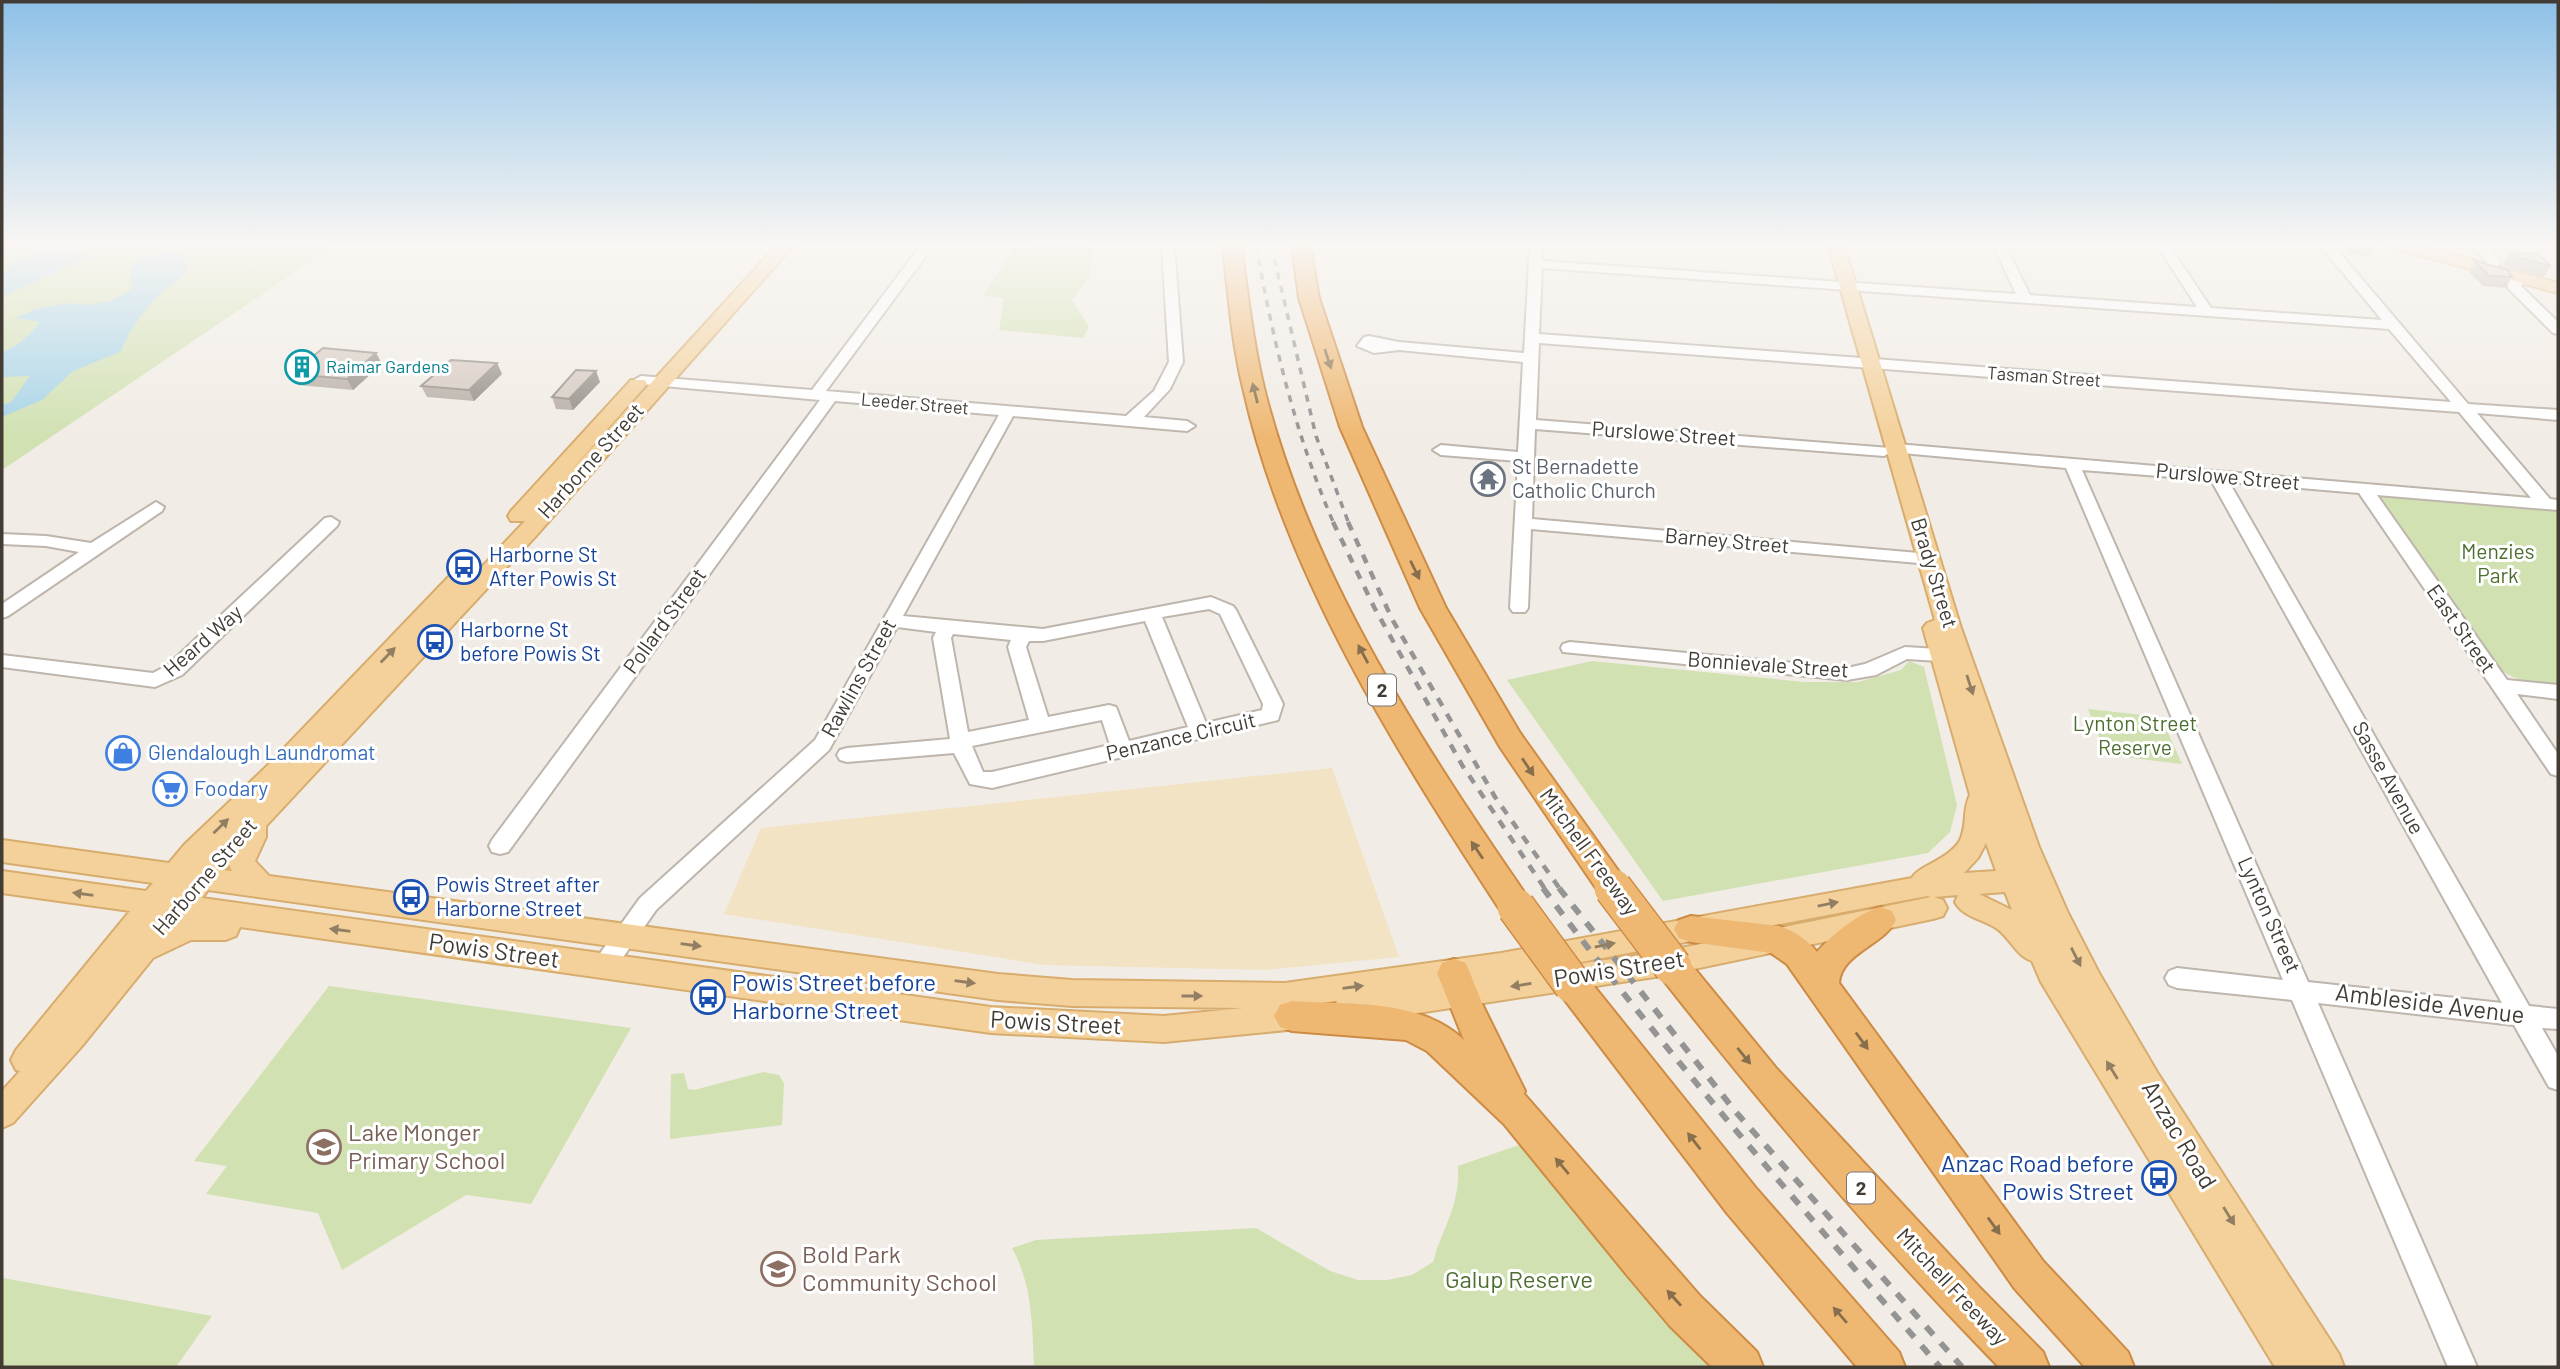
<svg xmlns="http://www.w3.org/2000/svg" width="2560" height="1369" font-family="Barlow,sans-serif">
<rect width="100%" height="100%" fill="#f1ece5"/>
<path fill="#d1e1b2" d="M2 245H335L2 470Z
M1032 245H1091L1090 277 1072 300 1089 327 1083 338 999 330 1004 298 983 296 1014 248 1029 249Z
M2395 495 2558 508V686C2534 684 2516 682 2497 667L2380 501 2383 496Z
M1592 661 1804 682H1858L1901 670 1909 661 1924 667 1957 805 1950 832 1928 853 1663 901 1507 680Z
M2088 709 2161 717 2182 764 2106 755Z
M329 986 631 1028 531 1204 466 1195 342 1270 318 1213 206 1194 227 1166 194 1161Z
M763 1072 779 1075 784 1083 782 1125 670 1139 671 1074 684 1073 688 1089 694 1090Z
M1522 1144 1714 1367H1034C1032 1325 1033 1286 1012 1248L1036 1240 1256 1228 1330 1271 1358 1280H1387L1412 1275 1433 1262C1443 1226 1460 1207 1458 1166Z
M3 1278 212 1316 176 1367H2Z"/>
<path fill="#f2e3c4" d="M1332 768 1399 957 1266 970 1044 965 724 914 761 828Z"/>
<path fill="#a7d4e8" d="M50 250H76L90 256 2 297V274L7 272 9 264 29 255Z
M177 252 186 255V272C176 284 163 290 153 301 139 316 129 333 120 352L73 371 42 400 2 417V405L11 402 30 376 2 377V352C17 347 30 335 40 322L15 318 36 309 66 303 88 305 111 301 132 289 130 273 134 261 153 254Z"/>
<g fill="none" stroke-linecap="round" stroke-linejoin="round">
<g stroke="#beb5ac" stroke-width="4">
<path id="minor" d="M921 245H934L826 391 1126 416 1154 391 1169 362 1162 245H1174L1183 362 1170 389 1144 417 1187 421 1195 426 1187 431 1013 416 903 616 1043 629 1211 597 1233 606 1236 610 1283 704 1278 720 992 788 970 784 954 753 847 762 840 760 837 755 840 750 847 748 950 739 933 638 936 632 897 627 829 750 656 910 612 973 604 976 596 973 592 966 596 959 640 898 815 740 999 415 835 401 508 852 500 854 492 852 489 846 492 840 820 400 641 384 634 380 641 376 812 390ZM1209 609 1220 614 1263 704 1262 710 1206 723 1162 617ZM1145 621 1188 727 1129 741 1116 707 1109 705 1048 717 1026 647 1029 641H1043ZM953 634 1011 640 1008 647 1029 720 968 732 951 638ZM1102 720 1110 745 992 772H983L972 746Z
M1530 245H1542V261L2016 294 1993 245H2005L2030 295 2197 307 2157 245H2169L2211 308 2382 320 2320 245H2333L2468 404 2558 410V420L2477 413 2550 499 2558 500V510L2377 495 2507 680 2558 685V699L2517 694 2558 754V776L2551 774 2359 493 2229 482 2529 1006 2558 1009V1029L2542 1028 2558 1056V1090L2549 1087 2514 1025 2318 1003 2477 1367H2448L2292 1000 2177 988 2169 985 2165 978 2169 971 2177 968 2283 980 2066 468 1891 452 1884 456 1535 429 1532 519 1930 554 1939 559 1930 564 1531 529 1528 608 1525 612H1513L1510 608 1518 461 1441 455 1433 450 1441 445 1518 452 1523 362 1399 350 1374 353 1357 346 1364 337 1369 336 1399 342 1524 353ZM1542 268 2389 329 2451 402 1539 334ZM1539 343 2459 412 2531 498 1897 444 1890 448 1536 420ZM2082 470 2211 480 2502 1003 2308 982Z
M2471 245H2485L2501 261 2494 272H2484L2482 269 2487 262Z
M2520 274 2527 278 2521 286 2558 322V334L2553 333 2508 288V280Z
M156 502 164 507 162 511 8 616 2 618V604L79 552 46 546 2 544V534L46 536 91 543Z
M331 517 339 522 337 526 182 675 155 687 2 667V655L153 673 168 665 325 518Z
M1570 642 1847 668 1865 664 1905 647 1955 650 1962 652 1964 656 1962 660 1955 662 1907 659 1876 675 1847 680 1563 652 1561 648 1563 644Z"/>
</g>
<g stroke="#d7ac6d" stroke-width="4">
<path id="major" d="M777 245H794L535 537 266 826V837L255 861 269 876 998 974 1072 980 1285 983 1501 953 1912 878C1918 866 1946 861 1959 842 1968 827 1962 809 1970 795L1923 628 1927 623 1935 620 1828 245H1844L1961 628 2039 847 2068 913 2099 973 2157 1072 2339 1354 2344 1367H2275L2041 982 2032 961C2016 956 2010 937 1996 928 1982 919 1963 917 1955 902L1958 895 1934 897 1943 900 1947 908 1943 916 1933 919 1661 976 1346 1024 1335 1020 1331 1011 1337 1001 1314 1004 1322 1015 1318 1024 1307 1028 1164 1042 991 1033 240 927 236 936 226 940H191L153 958 82 1046 13 1123 2 1128V1091L20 1071 16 1070 11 1060 16 1050 130 911 2 893V871L146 891 153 883 2 862V840L169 863 184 845 266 767 460 565H476L479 570 525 521H511L508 516 511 511 631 380H645L647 384 568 474ZM1986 843 1996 871 1964 873 1978 858ZM229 865 232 871 224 870ZM208 890 998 1000 1072 1006 1243 1008 1164 1016 991 1007 202 898ZM2005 892 2012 910 1979 894ZM1927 896 1931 897 1661 952 1550 968Z
M2391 245H2418L2558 283V293L2393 248Z"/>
</g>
<g stroke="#cd8b43" stroke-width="4">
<path id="highway" d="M1223 245H1241C1248 294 1253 344 1265 392 1311 574 1422 744 1528 898L1532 907 1528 916 1516 920 1504 916C1400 757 1287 580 1244 392 1232 344 1228 294 1223 245Z
M1292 245H1310L1319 298 1362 427 1446 608 1520 733 1624 879 1629 888 1624 897 1613 901 1602 897 1500 747 1420 608 1340 427 1299 298Z
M1880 907 1892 911 1896 920C1884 945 1841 953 1839 983L2043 1261 2128 1352 2134 1367H2085L2015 1289 1787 964 1771 953 1691 942 1679 938 1674 929 1679 920 1691 916 1779 926C1794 931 1807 939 1817 952 1833 934 1857 914 1880 907Z
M1673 953 1685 957 1776 1068 1980 1288 2043 1352 2049 1367H1999C1879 1244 1767 1112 1661 977L1656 967 1661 957Z
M1454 959 1466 963 1484 1008 1525 1091 1524 1094 1700 1296 1757 1352 1763 1367H1712L1670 1326 1627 1275 1504 1124 1427 1051 1406 1040 1292 1031 1280 1027 1274 1016 1280 1005 1292 1001C1350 1005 1419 998 1464 1040L1437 973 1442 963Z
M1573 971 1585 975 1755 1187 1899 1352 1905 1367H1857L1727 1213 1561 995 1556 985 1561 975Z"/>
</g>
<use href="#minor" fill="#fff" fill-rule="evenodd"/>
<use href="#major" fill="#f4d19b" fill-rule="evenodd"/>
<use href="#highway" fill="#efb872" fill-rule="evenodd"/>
<path stroke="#949494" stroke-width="3.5" stroke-dasharray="7 7" stroke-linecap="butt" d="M1256 245C1273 341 1295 434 1334 524
M1271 245 1316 436 1349 524"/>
<path stroke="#949494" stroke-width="4.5" stroke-dasharray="9 9" stroke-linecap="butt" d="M1333 522 1374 607 1462 765 1545 889
M1348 522 1392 619 1495 797 1560 889"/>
<path stroke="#949494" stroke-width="6" stroke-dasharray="11 11" stroke-linecap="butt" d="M1543 888C1666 1055 1804 1210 1940 1367
M1559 888 1735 1111 1962 1367"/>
<g stroke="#cd8b43" stroke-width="40" stroke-linecap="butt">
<path id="highway-bridge" d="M1613 888 1673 967
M1516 907 1573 985"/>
</g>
<use href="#highway-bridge" stroke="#efb872" stroke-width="37"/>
</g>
<path fill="#b6ada4" d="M2344 245H2375L2376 246 2370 256 2353 255Z
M2510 252 2551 266 2544 277 2502 265Z
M2475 261 2512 277 2505 288 2483 286 2468 271Z
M376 353 382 364 353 390 298 385 292 374Z
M502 374 474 401 427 397 421 386Z
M600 382 573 410 556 409 552 397Z"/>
<path fill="#948d86" d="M376 353 382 364 353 390 347 379Z
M497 363 502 374 474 401 469 390Z
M596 371 600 382 573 410 569 399Z"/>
<path fill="#d4c9bf" stroke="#948d86" stroke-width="2" d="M2510 252 2538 254 2551 266 2509 255Z
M2475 261 2508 270 2512 277 2489 276Z
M323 348 376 353 347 379 292 374Z
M451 360 497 363 469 390 421 386Z
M576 370 596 371 569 399 552 397Z"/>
<defs><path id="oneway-solid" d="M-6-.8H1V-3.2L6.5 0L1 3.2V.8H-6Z" transform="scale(1.75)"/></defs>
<g fill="#876e4d">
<use href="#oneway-solid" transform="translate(1328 359) rotate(72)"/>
<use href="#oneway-solid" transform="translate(1255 393) rotate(-104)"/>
<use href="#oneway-solid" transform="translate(1415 570) rotate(64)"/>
<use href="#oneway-solid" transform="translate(1363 654) rotate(-118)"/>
<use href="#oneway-solid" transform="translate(1528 767) rotate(56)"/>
<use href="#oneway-solid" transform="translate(1477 850) rotate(-124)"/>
<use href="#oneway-solid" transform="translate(1862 1041) rotate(54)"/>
<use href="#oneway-solid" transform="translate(1744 1056) rotate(51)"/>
<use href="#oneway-solid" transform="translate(1694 1141) rotate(-128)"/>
<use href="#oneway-solid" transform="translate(1562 1166) rotate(-130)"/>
<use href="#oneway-solid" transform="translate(1994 1226) rotate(54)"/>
<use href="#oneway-solid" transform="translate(1674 1298) rotate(-132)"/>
<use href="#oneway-solid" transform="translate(1840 1315) rotate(-131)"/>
</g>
<g fill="#927f63">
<use href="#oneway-solid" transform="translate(388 655) rotate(-46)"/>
<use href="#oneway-solid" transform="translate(1970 685) rotate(72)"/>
<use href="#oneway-solid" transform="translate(221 826) rotate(-44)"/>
<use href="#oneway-solid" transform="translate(83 894) rotate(-172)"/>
<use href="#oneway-solid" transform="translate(1828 904) rotate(-11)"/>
<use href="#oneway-solid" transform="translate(340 930) rotate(-172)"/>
<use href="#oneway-solid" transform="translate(691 945) rotate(8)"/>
<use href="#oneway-solid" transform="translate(1605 945) rotate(-11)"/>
<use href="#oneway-solid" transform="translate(2076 957) rotate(63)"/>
<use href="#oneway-solid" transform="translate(965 982) rotate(8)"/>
<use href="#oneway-solid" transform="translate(1521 985) rotate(171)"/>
<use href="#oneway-solid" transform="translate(1353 987) rotate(-8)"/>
<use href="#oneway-solid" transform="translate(1192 996)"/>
<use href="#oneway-solid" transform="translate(2112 1070) rotate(-122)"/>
<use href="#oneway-solid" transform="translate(2229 1216) rotate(58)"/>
</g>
<linearGradient id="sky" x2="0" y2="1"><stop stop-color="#8ec1e8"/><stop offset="0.56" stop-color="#f9f6f3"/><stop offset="1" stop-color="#f9f6f3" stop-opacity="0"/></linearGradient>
<rect width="2560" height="437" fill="url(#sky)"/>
<defs>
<g id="building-ring" transform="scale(1.75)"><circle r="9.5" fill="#fff" stroke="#0f9aa8" stroke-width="1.5"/><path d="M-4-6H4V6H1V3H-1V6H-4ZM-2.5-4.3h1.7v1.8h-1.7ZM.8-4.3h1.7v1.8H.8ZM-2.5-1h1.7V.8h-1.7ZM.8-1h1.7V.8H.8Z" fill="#0f9aa8"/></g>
<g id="temple-ring" transform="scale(1.75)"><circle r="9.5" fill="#fff" stroke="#6b7280" stroke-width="1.5"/><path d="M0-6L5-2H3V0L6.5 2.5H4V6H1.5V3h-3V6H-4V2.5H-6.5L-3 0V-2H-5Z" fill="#6b7280"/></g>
<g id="bus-ring" transform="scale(1.75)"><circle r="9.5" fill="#fff" stroke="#1a4fb4" stroke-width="1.5"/><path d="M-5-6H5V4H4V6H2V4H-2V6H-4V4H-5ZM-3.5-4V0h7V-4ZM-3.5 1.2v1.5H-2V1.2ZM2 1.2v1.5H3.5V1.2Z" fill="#1a4fb4"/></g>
<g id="shop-ring" transform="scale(1.75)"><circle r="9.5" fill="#fff" stroke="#3f7fe0" stroke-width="1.5"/><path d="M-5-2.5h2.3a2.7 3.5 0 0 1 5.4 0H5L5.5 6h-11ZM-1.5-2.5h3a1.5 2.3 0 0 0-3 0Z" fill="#3f7fe0"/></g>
<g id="supermarket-ring" transform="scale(1.75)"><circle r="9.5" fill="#fff" stroke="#3f7fe0" stroke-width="1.5"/><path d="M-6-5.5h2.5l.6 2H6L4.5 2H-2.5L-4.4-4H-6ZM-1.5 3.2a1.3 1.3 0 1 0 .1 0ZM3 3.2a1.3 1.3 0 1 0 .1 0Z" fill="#3f7fe0"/></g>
<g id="school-ring" transform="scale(1.75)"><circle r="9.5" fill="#fff" stroke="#8d6e63" stroke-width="1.5"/><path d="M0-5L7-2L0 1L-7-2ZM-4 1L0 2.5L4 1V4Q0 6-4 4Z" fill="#8d6e63"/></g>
</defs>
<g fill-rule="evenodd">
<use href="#building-ring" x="302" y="367"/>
<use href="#temple-ring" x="1488" y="479"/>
<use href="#bus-ring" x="464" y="567"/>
<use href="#bus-ring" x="435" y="642"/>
<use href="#shop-ring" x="123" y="753"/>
<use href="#supermarket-ring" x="170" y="789"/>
<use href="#bus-ring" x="411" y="897"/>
<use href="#bus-ring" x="708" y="997"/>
<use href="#school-ring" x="324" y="1147"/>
<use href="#bus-ring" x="2159" y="1178"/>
<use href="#school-ring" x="778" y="1269"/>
</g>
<g text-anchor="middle" stroke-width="6" stroke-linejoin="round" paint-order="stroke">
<g font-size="18" fill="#0d838f" stroke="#fff" text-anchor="start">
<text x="326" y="373">Raimar Gardens</text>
</g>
<g font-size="18" fill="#423c35" stroke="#fff">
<text transform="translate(2044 377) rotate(4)" y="6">Tasman Street</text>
<text transform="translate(915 404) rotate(5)" y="6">Leeder Street</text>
</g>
<g fill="#fff" stroke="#7b7672" stroke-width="2">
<rect x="1368" y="674.5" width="28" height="31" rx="5"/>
<rect x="1847" y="1172.5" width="28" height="31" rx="5"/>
</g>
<g font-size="19" font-weight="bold" fill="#423c35">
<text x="1382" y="697">2</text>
<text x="1861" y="1195">2</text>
</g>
<g font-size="21" fill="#423c35" stroke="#fff">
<text transform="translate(1664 434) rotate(4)" y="7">Purslowe Street</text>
<text transform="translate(591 461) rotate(-48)" y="7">Harborne Street</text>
<text transform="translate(2228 477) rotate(5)" y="7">Purslowe Street</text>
<text transform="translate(1727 541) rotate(5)" y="7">Barney Street</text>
<text transform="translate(1934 573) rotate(73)" y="7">Brady Street</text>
<text transform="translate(665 621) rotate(-54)" y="7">Pollard Street</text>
<text transform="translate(2461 629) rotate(55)" y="7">East Street</text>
<text transform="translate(203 641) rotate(-41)" y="7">Heard Way</text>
<text transform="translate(1768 665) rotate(4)" y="7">Bonnievale Street</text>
<text transform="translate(859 678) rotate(-61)" y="7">Rawlins Street</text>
<text transform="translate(1181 737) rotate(-13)" y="7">Penzance Circuit</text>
<text transform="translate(2388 778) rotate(61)" y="7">Sasse Avenue</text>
<text transform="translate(1589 852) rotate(54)" y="7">Mitchell Freeway</text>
<text transform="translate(205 877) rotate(-49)" y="7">Harborne Street</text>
<text transform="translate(2269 915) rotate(66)" y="7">Lynton Street</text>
<text transform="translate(1952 1287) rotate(47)" y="7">Mitchell Freeway</text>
</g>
<g font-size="21" fill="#5b616d" stroke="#fff" text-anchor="start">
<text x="1512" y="474">St Bernadette<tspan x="1512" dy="24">Catholic Church</tspan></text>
</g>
<g font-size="21" fill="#4d6e2f" stroke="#fff">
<text x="2498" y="559">Menzies<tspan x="2498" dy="24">Park</tspan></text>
<text x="2135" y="731">Lynton Street<tspan x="2135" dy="24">Reserve</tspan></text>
</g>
<g font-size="21" fill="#164399" stroke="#fff" text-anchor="start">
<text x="489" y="562">Harborne St<tspan x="489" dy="24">After Powis St</tspan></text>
<text x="460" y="637">Harborne St<tspan x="460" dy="24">before Powis St</tspan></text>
<text x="436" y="892">Powis Street after<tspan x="436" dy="24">Harborne Street</tspan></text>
</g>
<g font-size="21" fill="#366cbe" stroke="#fff" text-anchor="start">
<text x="148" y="760">Glendalough Laundromat</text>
<text x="194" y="796">Foodary</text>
</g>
<g font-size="24" fill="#423c35" stroke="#fff">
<text transform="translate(494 951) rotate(8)" y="8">Powis Street</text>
<text transform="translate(1619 969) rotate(-9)" y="8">Powis Street</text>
<text transform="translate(2430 1004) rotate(7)" y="8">Ambleside Avenue</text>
<text transform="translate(1056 1023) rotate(3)" y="8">Powis Street</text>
<text transform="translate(2179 1135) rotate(59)" y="8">Anzac Road</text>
</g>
<g font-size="24" fill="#164399" stroke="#fff" text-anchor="start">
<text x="732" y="991">Powis Street before<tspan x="732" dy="28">Harborne Street</tspan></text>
<text x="2134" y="1172" text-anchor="end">Anzac Road before<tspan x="2134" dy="28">Powis Street</tspan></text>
</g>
<g font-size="24" fill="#785e54" stroke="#fff" text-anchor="start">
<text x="348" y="1141">Lake Monger<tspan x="348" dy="28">Primary School</tspan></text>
<text x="802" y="1263">Bold Park<tspan x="802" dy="28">Community School</tspan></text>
</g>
<g font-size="24" fill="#4d6e2f" stroke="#fff">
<text x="1519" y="1288">Galup Reserve</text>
</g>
</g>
<rect width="2560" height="1369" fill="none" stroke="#423c35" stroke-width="7"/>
</svg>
